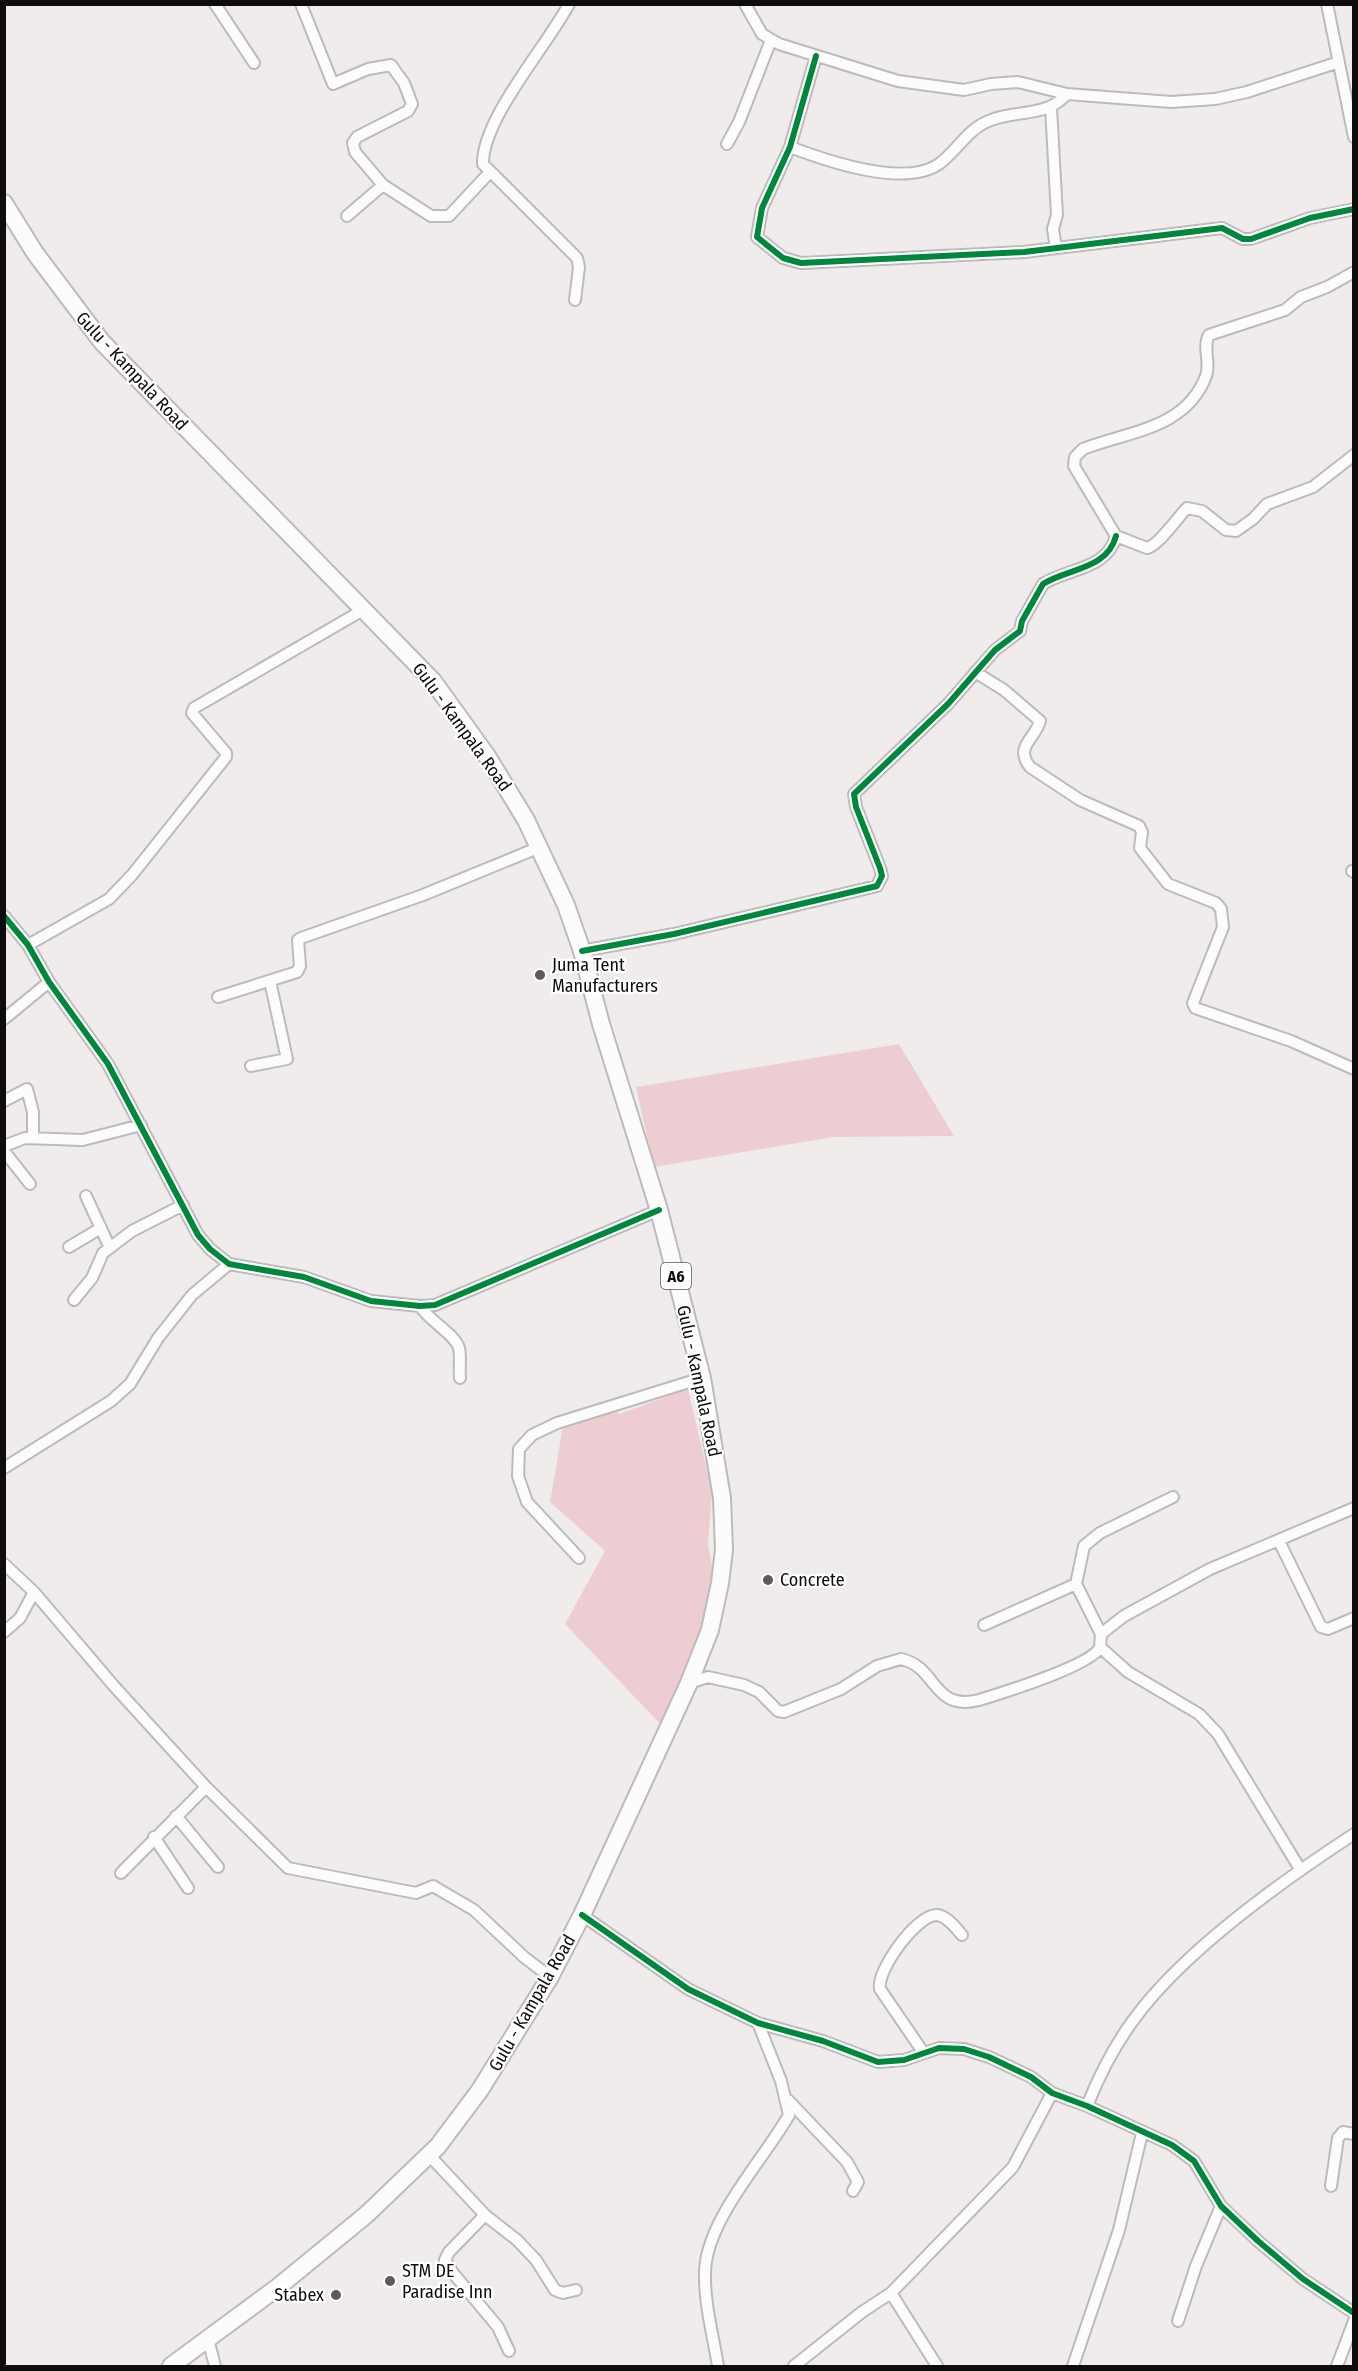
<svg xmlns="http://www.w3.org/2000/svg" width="1358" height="2371" font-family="'Fira Sans Condensed',sans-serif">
<rect width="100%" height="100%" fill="#f1ecec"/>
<path fill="#eecdd2" d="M899 1044 954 1136 833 1137 654 1167 636 1087Z
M688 1389 712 1491 708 1545 714 1577 698 1645 664 1728 565 1624 605 1551 550 1502 563 1426 615 1409 619 1414Z"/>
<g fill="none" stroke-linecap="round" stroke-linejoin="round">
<g stroke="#bdbaba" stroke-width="14">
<path id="street" d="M215 4 254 63
M301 4 333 84 368 69 391 65 404 83 412 104 408 111 357 137 353 143 355 152 383 185 347 216
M569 4C547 46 482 119 483 164L577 258 579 267 575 300
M745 4 762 34 779 44 898 81 964 90 991 84 1018 82 1067 94 1171 102 1215 99 1247 92 1339 62
M1327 4 1354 137
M816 56 790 147 762 208 757 237 783 258 801 263 1024 252 1222 228 1243 239H1251L1310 218 1354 209
M1051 108 1057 215 1053 229 1056 248
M727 144 739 122 771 40
M790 147C827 161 904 188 939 164 958 150 968 128 991 120 1017 110 1047 117 1067 94
M383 185 431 216H449L490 172
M1354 272 1327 287 1301 297 1285 310 1209 335C1202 347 1211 363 1206 376 1186 429 1129 431 1083 449L1075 457 1074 466 1116 536 1147 548C1158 546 1178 517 1187 508L1202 511 1226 530 1236 531 1253 519 1267 504 1313 487 1354 455
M975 672 1004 690 1040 721C1035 739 1014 747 1030 767L1080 800 1139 826 1142 832 1140 848 1168 884 1216 903 1221 909 1223 927 1193 1003 1195 1008 1291 1041 1354 1069
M1352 871 1354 872
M4 916 28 945 49 982 108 1064 198 1235 210 1249 229 1264 304 1277 371 1301 420 1306 435 1305 659 1210
M28 945 109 899 132 875 226 757V753L192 713 194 708 363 610
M582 951 674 934 877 886 882 876 880 868 856 807 854 794 948 704 995 650 1020 631 1022 621 1043 584C1068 568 1107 570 1116 536
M218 997 297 972 300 966 298 940 301 938 423 895 540 847
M4 1019 49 982
M251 1066 287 1059 270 981
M4 1101 27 1089 33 1112V1138
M4 1146 25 1138 83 1140 141 1125
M4 1151 30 1184
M86 1196 110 1248
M69 1247 101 1228
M74 1300 92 1278 103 1253 132 1231 183 1205
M420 1306C429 1321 455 1334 459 1348 461 1357 459 1369 460 1378
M4 1468 111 1401 130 1384 158 1338 192 1295 229 1264
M1279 1541 1321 1627 1328 1629 1354 1618
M579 1558 527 1502 518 1476 519 1449 532 1435 557 1423 702 1378
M4 1564 34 1592 20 1618 4 1632
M34 1592 113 1685 206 1787 288 1868 416 1893 433 1886 474 1910 524 1957 550 1977
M984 1625 1076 1584
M1101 1634 1076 1584 1084 1546 1100 1533 1173 1497
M689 1683 708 1677 744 1685 759 1692 778 1711 784 1712 841 1689 877 1666 901 1659C938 1667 932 1712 979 1700 1002 1693 1093 1665 1100 1647
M176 1816 218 1867
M154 1837 188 1888
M1300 1869 1218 1734 1199 1714 1128 1672 1100 1647 1101 1634 1124 1616 1210 1569 1354 1508
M121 1873 206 1787
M582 1915 688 1989 758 2023 823 2041 878 2062 904 2060 939 2048 964 2049 989 2057 1031 2077 1052 2093 1087 2106 1172 2145 1194 2161 1221 2206 1258 2241 1303 2279 1354 2313
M923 2052 880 1989C876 1971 917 1914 937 1915 947 1916 956 1928 962 1935
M788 2100 847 2162 858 2182 853 2191
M1087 2106C1099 2076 1113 2048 1132 2022 1181 1953 1282 1881 1354 1834
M429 2155 485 2215 517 2240 536 2260 555 2290 563 2293 576 2290
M1331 2186 1338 2138 1343 2132 1354 2134
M485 2215 449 2252 445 2260 453 2273 498 2327 509 2351
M891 2293 937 2366
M1178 2321 1196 2266 1221 2206
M208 2339 215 2366
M718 2366C713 2335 704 2303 705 2271 707 2219 764 2159 789 2115L781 2081 758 2023
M794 2366 862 2312 891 2293 1013 2167 1052 2093
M1073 2366 1119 2230 1142 2133
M1337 2366 1354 2321"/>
</g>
<g stroke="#bdbaba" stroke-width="20">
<path id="primary" d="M4 203 35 253 102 342 433 681 487 756 526 820 566 905 582 951 601 1024 659 1210 702 1378 722 1498 724 1550 720 1583 710 1630 689 1683 582 1915 550 1977 480 2090 438 2146 366 2215 278 2287 171 2366"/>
</g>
<use href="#street" stroke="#fdfcfc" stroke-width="10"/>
<use href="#primary" stroke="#fdfcfc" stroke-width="16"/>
<g stroke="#fff" stroke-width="10">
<path id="cycleway" d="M816 56 790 147 762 208 757 237 783 258 801 263 1024 252 1222 228 1243 239H1251L1310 218 1354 209
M4 916 28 945 49 982 108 1064 198 1235 210 1249 229 1264 304 1277 371 1301 420 1306 435 1305 659 1210
M582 951 674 934 877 886 882 876 880 868 856 807 854 794 948 704 995 650 1020 631 1022 621 1043 584C1068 568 1107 570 1116 536
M582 1915 688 1989 758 2023 823 2041 878 2062 904 2060 939 2048 964 2049 989 2057 1031 2077 1052 2093 1087 2106 1172 2145 1194 2161 1221 2206 1258 2241 1303 2279 1354 2313"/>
</g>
<use href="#cycleway" stroke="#00873e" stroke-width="6"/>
</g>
<g fill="#5e5a5a" stroke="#fff" stroke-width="2">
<circle cx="540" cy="975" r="6"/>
<circle cx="768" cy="1580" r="6"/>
<circle cx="390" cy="2281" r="6"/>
<circle cx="336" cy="2295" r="6"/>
</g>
<g text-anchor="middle" stroke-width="4.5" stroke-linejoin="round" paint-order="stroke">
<rect fill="#fff" stroke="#575555" stroke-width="1.5" x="661" y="1263" width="30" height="26" rx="4.5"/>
<g font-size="16" font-weight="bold" fill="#0f0c0c">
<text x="676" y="1282">A6</text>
</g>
<g font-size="18" fill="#0f0c0c" stroke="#fff">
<text transform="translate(132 371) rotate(47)" y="6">Gulu - Kampala Road</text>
<text transform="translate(462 727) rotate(54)" y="6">Gulu - Kampala Road</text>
<text transform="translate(699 1381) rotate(78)" y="6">Gulu - Kampala Road</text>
<text transform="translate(532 2003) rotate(-60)" y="6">Gulu - Kampala Road</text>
</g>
<g font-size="18" fill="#0f0c0c" stroke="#fff" text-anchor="start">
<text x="552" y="971">Juma Tent<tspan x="552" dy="21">Manufacturers</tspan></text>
<text x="780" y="1586">Concrete</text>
<text x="402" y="2277">STM DE<tspan x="402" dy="21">Paradise Inn</tspan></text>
<text x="324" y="2301" text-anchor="end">Stabex</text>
</g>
</g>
<rect width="1358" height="2371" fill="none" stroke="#0f0c0c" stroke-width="12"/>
</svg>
